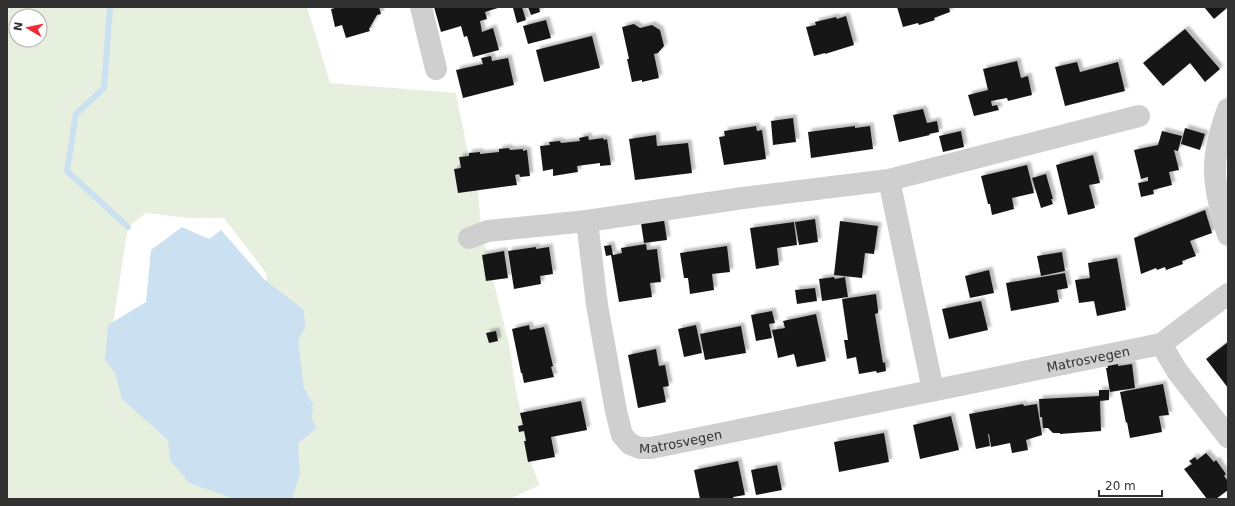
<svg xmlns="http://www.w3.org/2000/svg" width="1235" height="506" font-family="'DejaVu Sans',sans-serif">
<defs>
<filter id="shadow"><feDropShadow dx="3.5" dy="-3.5" stdDeviation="1" flood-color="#0004"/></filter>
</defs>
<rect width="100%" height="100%" fill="#fff"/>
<path fill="#e7efdf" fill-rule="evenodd" d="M7 7H307L330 83 456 93 467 148 478 193 481 229 510 349 515 385 532 466 540 485 510 499H278L272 315 266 273 224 218H189L146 213 128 227 110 343 271 499H7ZM16 16H40V40H16Z"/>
<path fill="#cbe0f0" d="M182 227 209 239 221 230 264 279 304 310 305 328 298 340 304 388 313 404 312 419 317 428 298 443 300 474 292 499H235L189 483 170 460 168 440 122 399 115 373 105 360 108 325 146 302 151 250Z"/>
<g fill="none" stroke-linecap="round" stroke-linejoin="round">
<path stroke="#cbe0f0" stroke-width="6" d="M110 7 104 88 76 114 67 171 128 227"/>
</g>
<path fill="#191919" filter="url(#shadow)" d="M338 7H379L381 14 377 15 369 29 370 31 346 38 342 25 335 27 331 9Z
M434 7H501L485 12 487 19 480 21 482 32 493 28 499 50 473 57 467 36 464 37 461 26 441 32Z
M516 7H522L526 20 517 23 513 8Z
M528 7H539L540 12 531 15Z
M897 7H949L950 12 934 18 935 20 919 25 918 23 903 27Z
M1204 7H1228L1214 19Z
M846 16 854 45 825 54V53L814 56 806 27 816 25 815 22 836 17 837 19Z
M546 20 551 38 528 44 523 26Z
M634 24 640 28 652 25 660 30 664 46 658 53 654 54 659 78 642 82V80L632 82 627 59H629L622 27Z
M1185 29 1220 69 1205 82 1190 63 1163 86 1143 63Z
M592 36 600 68 544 82 536 50Z
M491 56 492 61 508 58 514 85 463 98 456 70 483 64 481 58Z
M1017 61 1021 78 1028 76 1032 95 1008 101 1007 98 991 101 992 106 997 105 999 110 974 116 968 95 988 90 983 69Z
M1077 62 1080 72 1118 62 1125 91 1065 106 1055 67Z
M923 109 927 123 937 121 939 132 929 134 930 135 899 142 893 115Z
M793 118 796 142 773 145 771 121Z
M756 126 757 131 762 130 766 159 724 165 719 137 725 136 724 131Z
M855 126V128L870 126 873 149 811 158 808 132Z
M1185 128 1205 134 1200 150 1181 144Z
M961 131 964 147 943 152 939 136Z
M1162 131 1182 136 1178 151 1174 150 1179 170 1169 172 1172 185 1153 190 1154 194 1141 197 1138 183 1148 181V177L1141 179 1134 150 1158 145Z
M656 135 657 146 688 143 692 173 635 180 629 139Z
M588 136 589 140 603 138 604 140 607 139 611 165 600 166V163L577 166 578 172 553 176V169L543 171 540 146 550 145 549 142 560 141 561 143 580 141 579 138Z
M509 148 510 150 523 149V151L527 150 530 176 520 177 519 174 515 175 517 185 458 193 454 169 461 168 459 157 469 156V153L480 152V154L499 152V149Z
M1093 155 1100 183 1089 185 1095 208 1068 215 1056 165Z
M1027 165 1034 193 1012 198 1014 209 992 215 990 204H988L981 176Z
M1046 174 1053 199H1051L1053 204 1041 208 1032 178Z
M1205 210 1212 233 1190 241 1196 256 1182 261 1183 264 1166 270 1165 267 1157 270 1156 268 1141 274 1134 238Z
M815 219 818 242 799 245 795 222Z
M664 220 667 240 644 243 641 223Z
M840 221 878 226 874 254 865 253 862 278 834 275Z
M794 222 797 245 777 248 779 265 756 269 750 228Z
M646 244 647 250 657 249 661 282 650 283 652 297 619 302 611 255 606 256 604 246 611 245 613 255 622 253 621 248Z
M727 246 730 272 712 274 714 290 690 294 688 278H684L680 253Z
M536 247V249L549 247 553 274 540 276 541 284 514 289 508 251Z
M504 251 508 278 486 281 482 255Z
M1062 252 1065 271 1041 276 1037 256Z
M1117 258 1126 310 1097 316 1094 301 1079 303 1075 280 1090 278 1088 263Z
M989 270 994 293 970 298 965 276Z
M1065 273 1068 288 1057 290 1059 302 1011 311 1006 283Z
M834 277 835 279 845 277 848 297 822 301 819 279Z
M815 288 817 301 797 304 795 290Z
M876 294 878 310V313L875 314 883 363 885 362 886 371 877 373 876 371 859 374 856 357 847 359 844 340H848L842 299Z
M981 301 988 330 949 339 942 309Z
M772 311 775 323 769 324 772 338 756 341 751 315Z
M816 314 826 361 797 367 794 354 778 358 772 330 785 328 783 321Z
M529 325 530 330 544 327 553 366 551 367 554 377 524 383 522 373H521L512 329Z
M696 325 702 353 684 357 678 329Z
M741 326 746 353 705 360 700 334Z
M496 331 498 341 489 343 486 333Z
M1228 342V388L1206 359Z
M656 349 659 366 665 365 669 386 663 387 666 402 638 408 628 355Z
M1118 363V366L1132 364 1135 388 1110 392 1106 368H1108L1107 365Z
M1163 384 1169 415 1159 416 1162 432 1130 438 1127 422 1126 423 1120 392Z
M1099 390H1109V400L1100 401 1101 431 1060 434V433H1053L1048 428H1043L1042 417H1040L1039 399 1099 396Z
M581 401 587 430 551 437 555 457 528 462 524 441H526L524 431 519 432 518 426 523 425 520 413Z
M1023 404 1024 406 1037 404 1042 435 1026 440 1028 450 1012 453 1010 443 991 447 989 434H988L990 446 976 449 969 414Z
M951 416 959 450 920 459 913 425Z
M884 433 889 462 839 472 834 442Z
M1206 453 1214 462 1216 460 1226 474 1224 476 1228 481V490L1216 499H1207L1184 469 1192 464 1189 461 1195 457 1197 460Z
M738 461 745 495 733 497 734 499H700L694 470Z
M777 465 782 490 756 495 751 470Z"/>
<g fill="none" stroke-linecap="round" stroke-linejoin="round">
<g stroke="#cfcfcf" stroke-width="22">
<path d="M421 7 436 69"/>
<path d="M1228 109C1221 128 1215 148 1215 169 1215 192 1222 214 1228 235"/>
<path d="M889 180 1139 116"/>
<path id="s1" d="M587 221 597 305 616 411 622 435 630 444 640 448H651L1161 344 1228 294"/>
<path d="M469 238 488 231 587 221 743 198 889 180 933 390"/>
<path d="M1161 344 1177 371 1228 437"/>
</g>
</g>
<g text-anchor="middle" stroke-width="4" stroke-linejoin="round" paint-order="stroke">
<g font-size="13" fill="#323232" stroke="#fff">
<text dy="5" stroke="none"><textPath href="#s1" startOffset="697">Matrosvegen</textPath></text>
<text dy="5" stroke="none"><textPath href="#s1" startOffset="281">Matrosvegen</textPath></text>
</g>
</g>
<rect width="1235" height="506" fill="none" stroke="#323232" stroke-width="16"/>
<g transform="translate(28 28) rotate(279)"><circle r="19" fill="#ffffff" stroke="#adadad"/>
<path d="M0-3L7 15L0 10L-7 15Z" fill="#f32a31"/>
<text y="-6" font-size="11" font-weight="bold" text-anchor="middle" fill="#323232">N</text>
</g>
<path d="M1099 490v6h63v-6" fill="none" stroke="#323232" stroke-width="2"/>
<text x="1105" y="490" font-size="12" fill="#323232" stroke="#ffffff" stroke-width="3" paint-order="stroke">20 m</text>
</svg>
